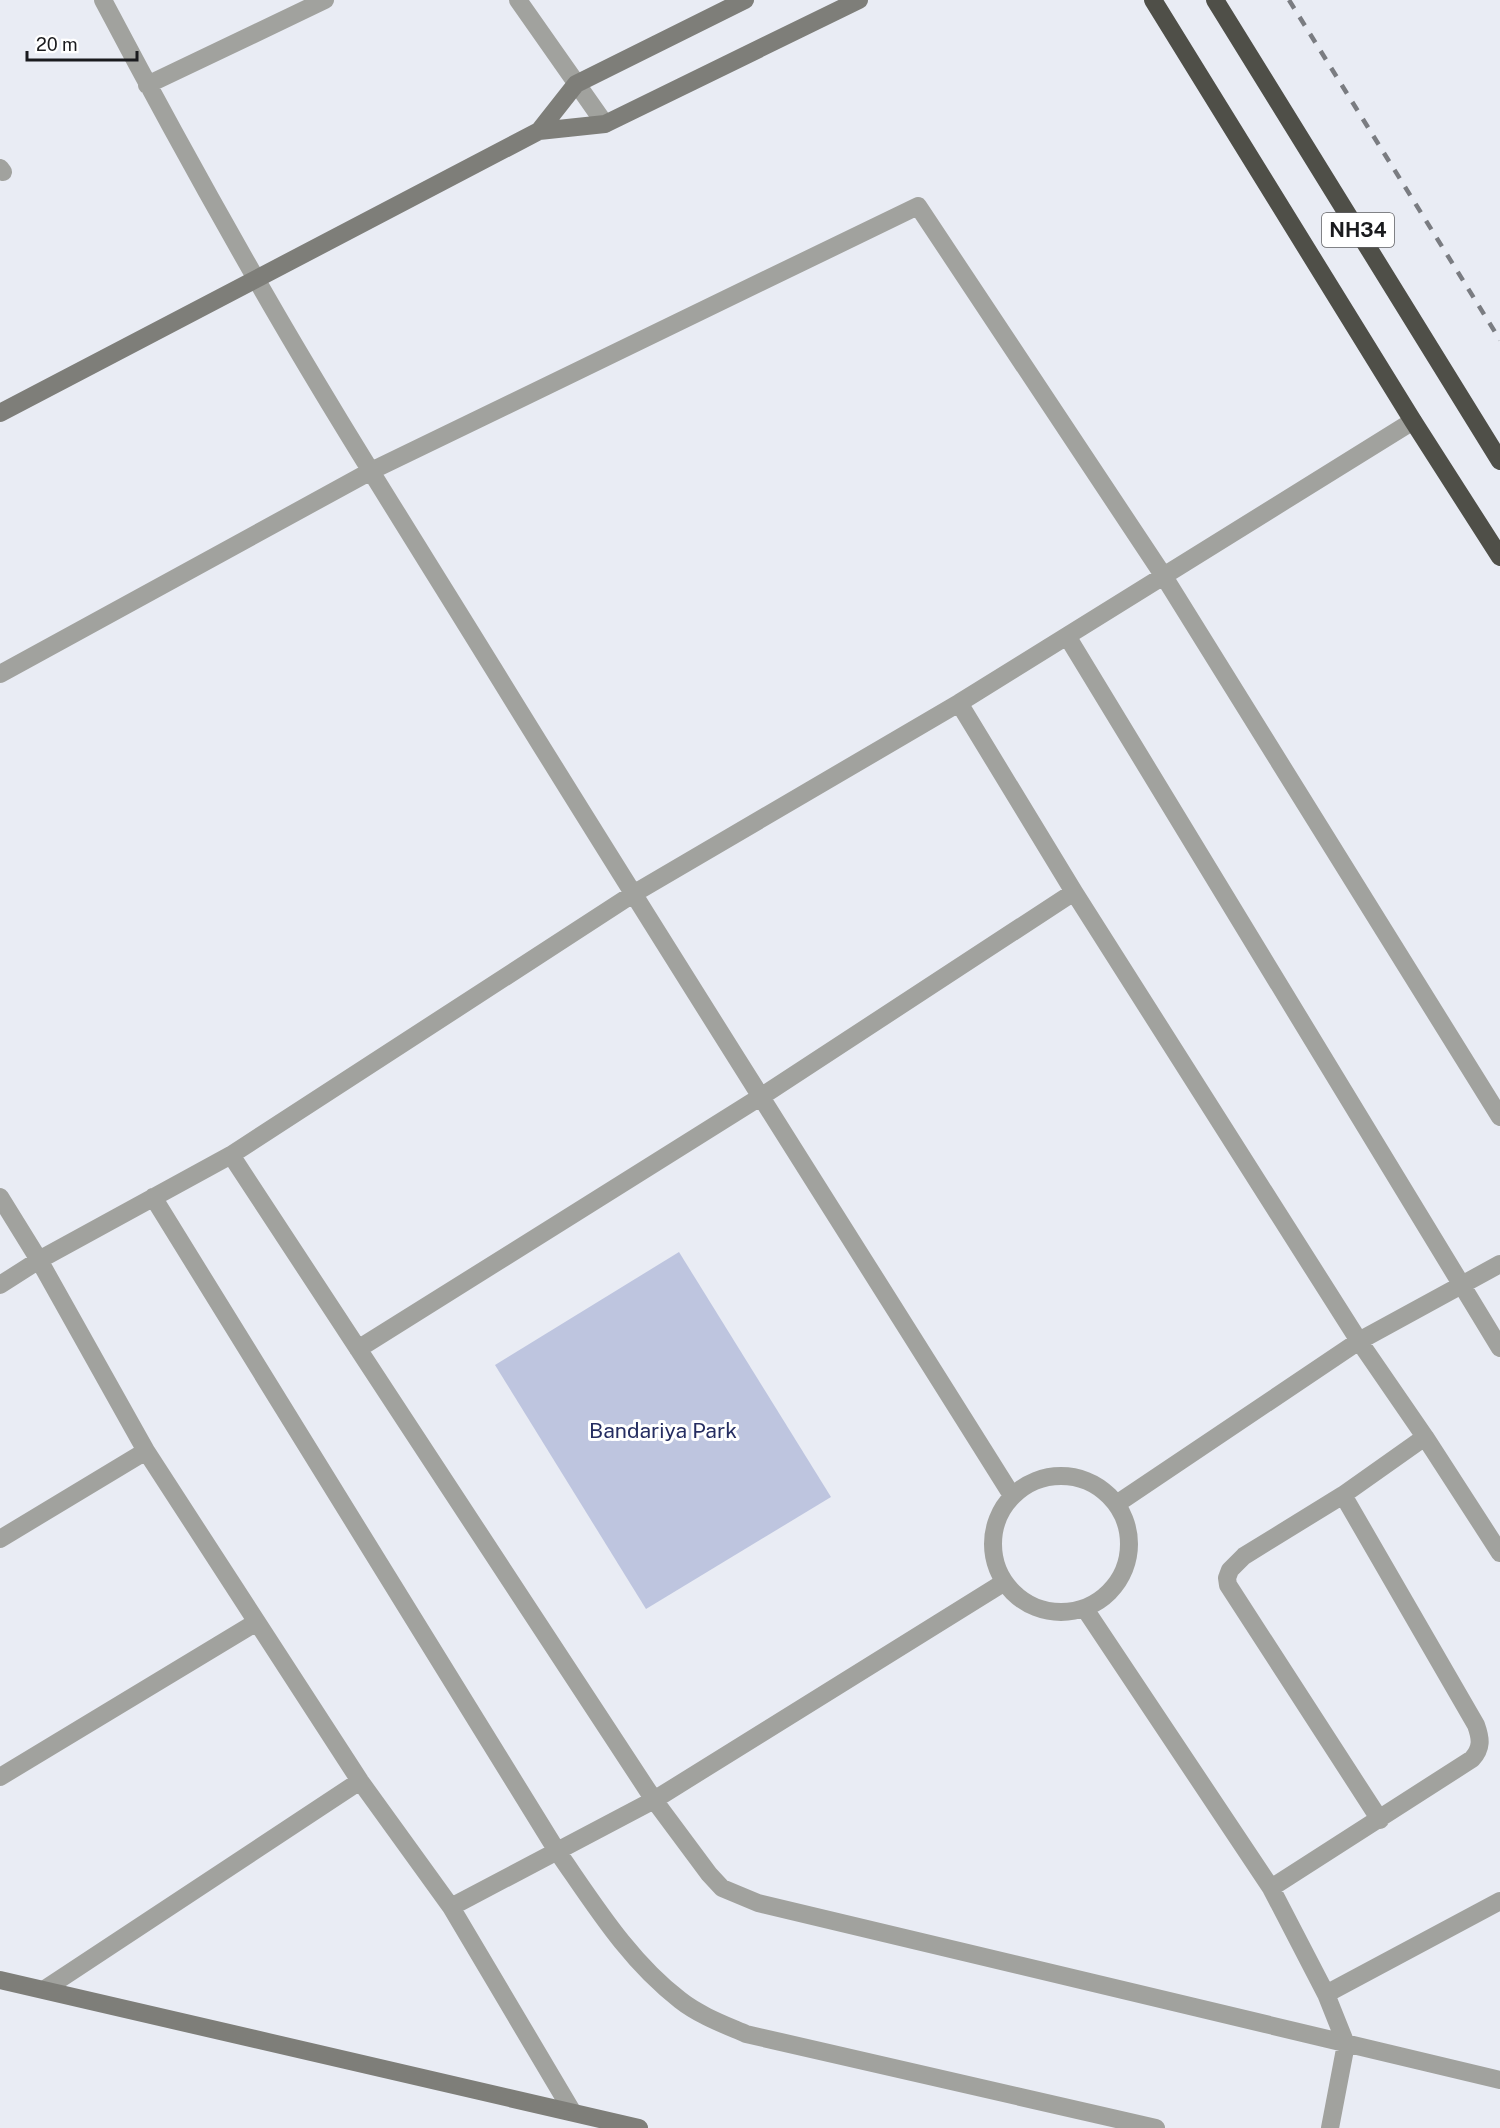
<svg xmlns="http://www.w3.org/2000/svg" width="1500" height="2128" font-family="'Public Sans',sans-serif">
<rect width="100%" height="100%" fill="#e9ecf4"/>
<path fill="#bec5df" d="M679 1252 831 1497 646 1609 495 1365Z"/>
<g fill="none" stroke-linecap="round" stroke-linejoin="round">
<path stroke="#a1a29e" stroke-width="18" d="M103 0C152 93 203 186 255 277 330 409 413 538 493 668 663 944 838 1218 1011 1494
M518 0 605 124
M147 85 325 0
M0 168 3 172
M1067 636 1500 1348
M0 674 371 471 918 206 1163 575 1500 1117
M959 703 1074 892 1359 1341 1425 1437 1500 1553
M231 1155 654 1800 709 1874 722 1888 758 1903 1500 2080
M0 1197 39 1260 146 1451 360 1781 451 1907 572 2111
M153 1197 557 1851C594 1904 628 1960 680 2000 699 2015 723 2024 746 2034L1156 2128
M0 1285 39 1260 231 1155 633 894 959 703 1413 421
M358 1349 762 1096 1074 892
M993 1544a68 68 0 1 1 136 0a68 68 0 1 1-136 0Z
M1118 1503 1359 1341 1500 1264
M0 1539 146 1451
M1085 1609 1271 1888 1326 1994 1346 2044 1330 2128
M0 1777 255 1623
M1380 1820 1228 1585 1227 1578 1230 1570 1244 1556 1343 1495 1425 1437
M1271 1888 1472 1759C1482 1748 1481 1739 1476 1725L1343 1495
M451 1907 654 1800 1003 1583
M45 1989 360 1781
M1326 1994 1500 1901"/>
<path stroke="#7e7e79" stroke-width="18" d="M539 131 576 84 745 0
M0 413 539 131 605 124 859 0
M0 1980 639 2128"/>
<path stroke="#4f4f48" stroke-width="18" d="M1153 0 1413 421 1500 557
M1215 0 1500 461"/>
<path stroke="#7a7c81" stroke-width="4.5" stroke-dasharray="10 10" stroke-linecap="butt" d="M1289 0 1500 340"/>
</g>
<g text-anchor="middle" stroke-width="6" stroke-linejoin="round" paint-order="stroke">
<rect fill="#fff" stroke="#5f5f62" stroke-width="1.5" x="1322" y="213" width="72" height="34" rx="4.5"/>
<g font-size="20" font-weight="bold" fill="#1a1b1e">
<text x="1358" y="237">NH34</text>
</g>
<g font-size="21" fill="#252d61" stroke="#fff">
<text x="663" y="1438">Bandariya Park</text>
</g>
</g>
<path d="M27 51v9h110v-9" fill="none" stroke="#1a1b1e" stroke-width="3"/>
<text x="36" y="51" font-size="18" fill="#1a1b1e" stroke="#ffffff" stroke-width="4.5" paint-order="stroke">20 m</text>
</svg>
